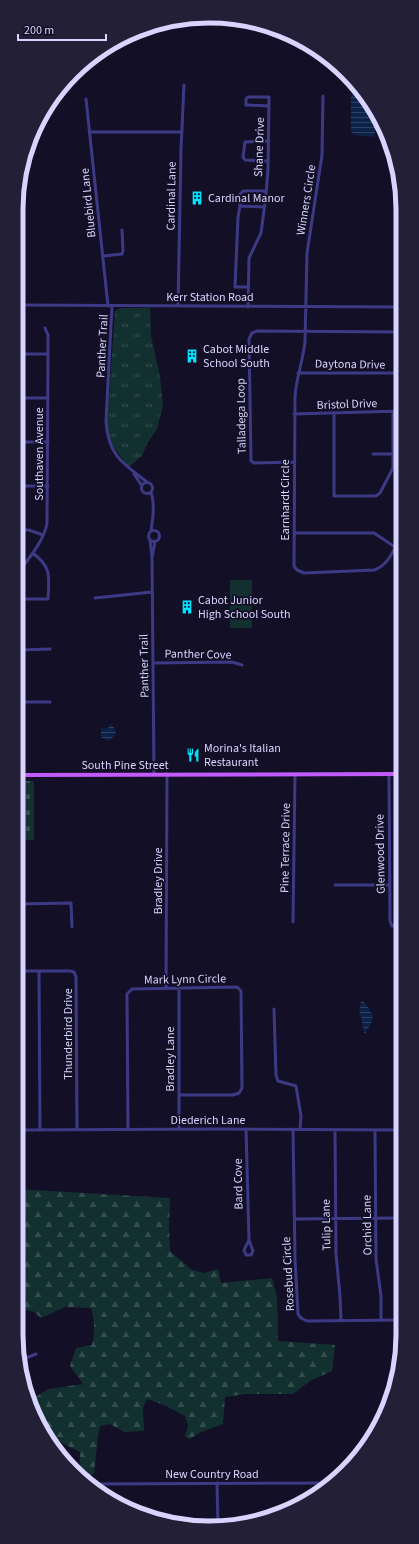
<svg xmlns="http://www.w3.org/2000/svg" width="419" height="1544" font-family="'Source Sans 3',sans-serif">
<defs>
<pattern id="forest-firs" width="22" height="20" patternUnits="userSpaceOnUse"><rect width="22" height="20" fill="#12302f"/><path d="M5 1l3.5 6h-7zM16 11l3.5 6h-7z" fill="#344d4e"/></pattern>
<pattern id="cemetery-stones" width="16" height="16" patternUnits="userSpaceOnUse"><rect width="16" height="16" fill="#12302f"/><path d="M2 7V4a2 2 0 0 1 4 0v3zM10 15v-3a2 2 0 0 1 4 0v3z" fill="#344d4e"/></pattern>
<pattern id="park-tufts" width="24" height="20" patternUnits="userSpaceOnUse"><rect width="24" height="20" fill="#12302f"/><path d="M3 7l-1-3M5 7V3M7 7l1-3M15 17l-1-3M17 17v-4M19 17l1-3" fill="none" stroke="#344d4e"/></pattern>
<pattern id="water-rules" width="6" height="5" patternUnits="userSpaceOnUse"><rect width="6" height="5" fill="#0c2248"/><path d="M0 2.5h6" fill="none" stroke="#2f4163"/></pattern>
</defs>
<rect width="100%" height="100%" fill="#130f26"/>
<path fill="url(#forest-firs)" d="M16 1189 170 1198 169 1229 170 1251 192 1270 204 1273 218 1269 221 1283 272 1278 277 1297 278 1341 335 1345 332 1371 310 1381 293 1394H246L225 1397 223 1424 201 1432 190 1439 185 1437 188 1425 185 1416 164 1405 147 1399 143 1408 144 1431 124 1432 110 1424 100 1426 98 1436 94 1474 84 1478C78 1472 80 1460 80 1452L62 1443 51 1433 45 1432 31 1408 29 1399 37 1396 48 1389 83 1384 70 1366 76 1348 92 1345C95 1332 95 1321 91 1308L65 1307 41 1318 34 1312 26 1310 16 1315Z"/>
<path fill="url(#cemetery-stones)" d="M18 781H34V840H18V857Z"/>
<path fill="url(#park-tufts)" d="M120 308H150L151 336 160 376 163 406 157 429 147 444 142 456 129 467 111 444 107 426 115 311Z"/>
<path fill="#12302f" d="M230 580H252V628H230Z"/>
<path fill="url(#water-rules)" d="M360 91 381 121H377L374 137 353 135 351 131V97L352 93Z
M111 724 115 729 116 734 110 740H106L101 737V730L102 728 107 729Z
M363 1001C375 1017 376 1016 365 1034 361 1027 363 1018 359 1011L361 1002Z"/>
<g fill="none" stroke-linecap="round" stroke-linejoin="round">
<path stroke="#3d3a85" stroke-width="3" d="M323 96 322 155 307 253 305 342C303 361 296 378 295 397L294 566 297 570 304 573 374 570C389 565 394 549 401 536
M86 99 108 306
M90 132H182
M268 161 245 160 243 157 245 142 269 141
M240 206 264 207
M103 256 122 254 123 251 122 230
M248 287H235L238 217 240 206V194L243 191H266
M19 305 401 307
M112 306 106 421C108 455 122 463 147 482
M178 306 181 149 184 85
M248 307 249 258 261 233 266 195 268 169 269 97H248L246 99V105H248L269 106
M22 354H48
M298 373H401
M19 398H48
M294 414 401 411
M334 414V496H376L380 493 393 468V411
M19 442H48
M373 454H393
M294 462 254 463 251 461 249 339 252 333 257 331 401 332
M134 474 142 486
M141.5 488a5.5 5.5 0 1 1 11 0a5.5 5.5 0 1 1-11 0Z
M19 486H48
M19 530H29L43 535
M148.5 536a5.5 5.5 0 1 1 11 0a5.5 5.5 0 1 1-11 0Z
M151 531C153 518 155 504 151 492
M294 533H374L395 547
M150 540 152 557 154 774
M152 557 155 542
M18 573C29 558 43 542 47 524L48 354V335L45 328
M95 598 152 592
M18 599H48C49 576 52 568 33 553
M18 650 50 649
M153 663 232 662 242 665
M18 702H50
M389 774 390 921 392 926 400 927
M335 885H389
M17 904 71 903 72 927
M293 922 295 774
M17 971H70L74 972 76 977 77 1129
M39 971 40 1130
M166 988 167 774
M179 988V1129
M274 1009 276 1075 278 1081 296 1086 301 1116 300 1129
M246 1129 249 1240 244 1250 246 1255H251L253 1251 249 1240
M293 1129 295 1259 298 1314 301 1318 307 1321 399 1320
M17 1130 223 1129 400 1130
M128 1130 127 994 132 989 237 987 241 991 242 1088 239 1093 233 1095H179
M335 1130 336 1254 340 1296 341 1320
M375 1130 376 1259 381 1296V1320
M295 1219 400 1218
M21 1360 36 1354
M217 1483 218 1525
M92 1484 332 1483"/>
<path stroke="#c25bff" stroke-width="4" d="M18 775 400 774"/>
</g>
<defs>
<g id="building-bare" transform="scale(1.08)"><path d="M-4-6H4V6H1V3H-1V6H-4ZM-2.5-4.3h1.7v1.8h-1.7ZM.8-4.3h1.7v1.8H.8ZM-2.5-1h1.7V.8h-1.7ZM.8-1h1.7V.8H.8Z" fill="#00e5ff" stroke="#130f26" stroke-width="2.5" paint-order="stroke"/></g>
<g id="restaurant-bare" transform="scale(1.08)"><path d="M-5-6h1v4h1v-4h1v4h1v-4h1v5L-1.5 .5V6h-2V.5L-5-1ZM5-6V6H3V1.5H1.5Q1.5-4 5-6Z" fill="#00e5ff" stroke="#130f26" stroke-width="2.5" paint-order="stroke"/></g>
</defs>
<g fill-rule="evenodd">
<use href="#building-bare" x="197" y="198"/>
<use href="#building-bare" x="192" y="356"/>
<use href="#building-bare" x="187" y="607"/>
<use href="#restaurant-bare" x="193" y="755"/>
</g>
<g text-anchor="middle" stroke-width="3.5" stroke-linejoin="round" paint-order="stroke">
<g font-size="12" fill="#d9d4ff" stroke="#130f26">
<text transform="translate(259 147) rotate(-88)" y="4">Shane Drive</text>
<text transform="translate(171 196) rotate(-89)" y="4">Cardinal Lane</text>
<text transform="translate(306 200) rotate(-81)" y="4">Winners Circle</text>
<text transform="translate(88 203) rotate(-96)" y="4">Bluebird Lane</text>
<text x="210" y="301">Kerr Station Road</text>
<text transform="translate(102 346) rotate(-87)" y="4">Panther Trail</text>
<text transform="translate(350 364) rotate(1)" y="4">Daytona Drive</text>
<text transform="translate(347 404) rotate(-2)" y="4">Bristol Drive</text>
<text transform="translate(241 416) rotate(-91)" y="4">Talladega Loop</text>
<text transform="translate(39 454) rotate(-90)" y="4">Southaven Avenue</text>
<text transform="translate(285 500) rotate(-90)" y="4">Earnhardt Circle</text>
<text transform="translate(198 654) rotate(1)" y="4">Panther Cove</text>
<text transform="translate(144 666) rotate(-91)" y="4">Panther Trail</text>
<text x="125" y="769">South Pine Street</text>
<text transform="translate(285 848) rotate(-89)" y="4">Pine Terrace Drive</text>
<text transform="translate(380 854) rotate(-91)" y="4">Glenwood Drive</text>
<text transform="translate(158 881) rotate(-90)" y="4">Bradley Drive</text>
<text transform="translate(185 979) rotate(-1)" y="4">Mark Lynn Circle</text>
<text transform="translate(68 1034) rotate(-90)" y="4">Thunderbird Drive</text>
<text transform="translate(170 1059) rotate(-90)" y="4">Bradley Lane</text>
<text x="208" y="1124">Diederich Lane</text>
<text transform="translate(238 1184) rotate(-91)" y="4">Bard Cove</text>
<text transform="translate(326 1225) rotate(-91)" y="4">Tulip Lane</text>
<text transform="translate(367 1225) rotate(-91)" y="4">Orchid Lane</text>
<text transform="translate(288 1274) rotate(-93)" y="4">Rosebud Circle</text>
<text x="212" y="1478">New Country Road</text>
</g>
<g font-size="12" fill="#d9d4ff" stroke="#130f26" text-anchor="start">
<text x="208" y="202">Cardinal Manor</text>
<text x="203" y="353">Cabot Middle<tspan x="203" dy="14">School South</tspan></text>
<text x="198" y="604">Cabot Junior<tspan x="198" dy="14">High School South</tspan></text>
<text x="204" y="752">Morina's Italian<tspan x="204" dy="14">Restaurant</tspan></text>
</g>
</g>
<path d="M0 0H419V1544H0ZM209 23H210A186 186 0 0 1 396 209V1335A186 186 0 0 1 210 1521H209A186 186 0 0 1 23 1335V209A186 186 0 0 1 209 23Z" fill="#231f37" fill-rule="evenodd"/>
<path fill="none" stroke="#d9d4ff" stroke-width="5" d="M209 23H210A186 186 0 0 1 396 209V1335A186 186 0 0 1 210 1521H209A186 186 0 0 1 23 1335V209A186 186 0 0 1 209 23Z"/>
<path d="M18 34v6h88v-6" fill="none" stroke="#d9d4ff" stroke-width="2"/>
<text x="24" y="34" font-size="12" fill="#d9d4ff" stroke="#130f26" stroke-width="3" paint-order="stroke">200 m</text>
</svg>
